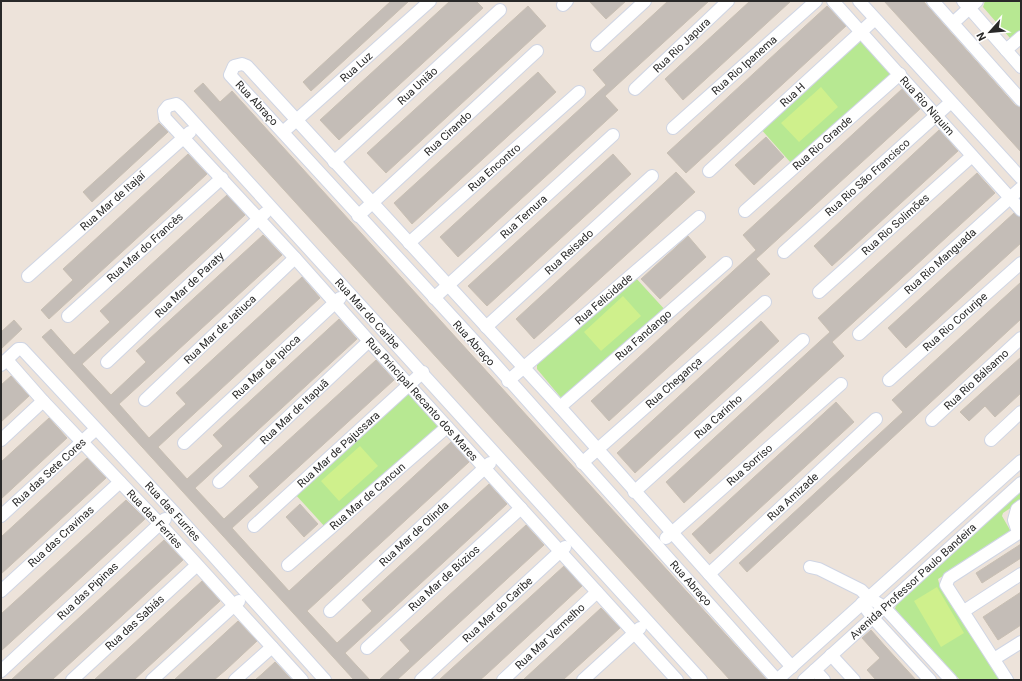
<svg xmlns="http://www.w3.org/2000/svg" width="1022" height="681" font-family="Roboto,sans-serif">
<rect width="100%" height="100%" fill="#ede3da"/>
<path fill="#b7e892" d="M985 1H1021V30L1013 38H1010L983 7Z
M861 41 890 71V76L791 163 761 129Z
M635 277 666 311 563 400 537 369V365Z
M408 393 438 423V428L326 528 295 494Z
M1021 491V501L1003 513 1002 516 1010 530V535L938 579 939 583 1001 680H960L895 609 896 605Z"/>
<path fill="#cff08c" d="M821 87 838 107 799 142 781 123Z
M623 296 641 316 601 351 584 332Z
M360 446 378 466 339 501 321 481Z
M937 587 964 633 941 647 914 601Z"/>
<path fill="#c4bdb7" stroke="#c8bfb3" d="M391 1H409L311 91 303 82Z
M450 1H476L483 8 339 140 320 120Z
M589 1H626L606 19Z
M668 1H709L605 96 618 110 458 257 440 237 606 85 593 70Z
M750 1H791L683 100 665 79Z
M884 1H923L1015 105 1021 108V152Z
M528 6 546 26 386 173 367 153Z
M827 6 846 26 686 173 667 153Z
M538 72 556 92 412 224 394 203Z
M203 83 220 102 232 91 767 680H730L194 91Z
M902 89 920 109 756 259 770 274 609 421 591 401 756 250 743 235Z
M159 123 168 132 92 202 83 192Z
M939 130 958 151 832 266 814 246Z
M766 137 784 157 754 185 735 165Z
M188 154 207 174 49 319 41 310 73 280 63 269Z
M613 154 631 174 487 306 468 286Z
M676 172 695 192 534 339 516 319Z
M977 173 995 193 832 342 844 356 684 503 666 482 830 332 818 318Z
M227 195 245 215 82 364 111 395 146 362 136 351 263 235 282 255 119 404 149 438 186 404 176 393 302 277 320 298 158 447 187 479 223 446 213 435 339 319 357 339 195 488 224 519 259 487 249 476 376 360 394 380 232 528 289 591 451 442 469 462 307 611 337 643 372 611 362 600 489 484 507 504 345 653 370 680H354L42 337 51 329 74 355 110 322 100 311Z
M1014 213 1021 217V243L906 348 888 328Z
M688 236 706 257 660 299 641 279Z
M1021 282V319L747 572 739 563 903 412 892 400Z
M14 320 22 329 1 349V332Z
M761 321 779 341 635 473 617 453Z
M1021 357V393L995 417 985 406 969 421 960 412Z
M11 376 29 396 1 422V385Z
M836 402 854 422 710 554 692 534Z
M49 418 67 438 1 499V462Z
M87 458 106 478 1 574V537Z
M126 500 145 519 1 651V614Z
M300 504 318 524 304 537 286 517Z
M526 525 544 545 397 680H379L410 651 400 640Z
M164 540 183 560 53 679 11 680Z
M1021 544V558L982 583 976 573Z
M564 566 582 586 487 674 480 680H439Z
M202 581 220 601 208 612 134 680H94Z
M1021 592V625L998 640 983 617Z
M601 608 620 628 575 669 563 680H523Z
M238 621 257 641 227 669 214 680H174Z
M871 630 885 646 916 680H876L867 670 880 658 862 638Z
M275 662 292 680H255L262 674Z"/>
<g fill="none" stroke-linecap="round" stroke-linejoin="round">
<g stroke="#cfd5e4" stroke-width="14">
<g id="minor">
<path id="s1" d="M833 1 1021 210"/>
<path d="M859 1 1021 178"/>
<path d="M933 1 1021 100"/>
<path d="M963 1 1021 67"/>
<path d="M563 5 567 1"/>
<path d="M953 23 977 1"/>
<path d="M597 45 645 1"/>
<path d="M1006 50 1021 37"/>
<path id="s2" d="M635 89 728 1"/>
<path id="s3" d="M673 128 816 1"/>
<path id="s4" d="M283 132 430 1"/>
<path id="s5" d="M334 162 500 10"/>
<path id="s6" d="M709 171 875 19"/>
<path id="s7" d="M745 211 900 74"/>
<path id="s8" d="M358 216 537 51"/>
<path id="s9" d="M409 243 579 92"/>
<path id="s10" d="M784 252 951 102"/>
<path id="s11" d="M28 276 190 132"/>
<path id="s12" d="M819 292 972 156"/>
<path id="s13" d="M434 298 613 135"/>
<path id="s14" d="M68 316 222 178"/>
<path id="s15" d="M486 327 652 176"/>
<path id="s16" d="M859 334 1021 188"/>
<path id="s17" d="M7 360 43 401 160 524 302 680"/>
<path id="s18" d="M107 362 265 213"/>
<path id="s19" d="M1 365 18 349H22L173 511 325 680"/>
<path id="s20" d="M889 380 1021 263"/>
<path id="s21" d="M508 381 699 217"/>
<path id="s22" d="M145 400 295 258"/>
<path id="s23" d="M560 407 726 263"/>
<path id="s24" d="M932 420 1021 338"/>
<path d="M1 440 43 401"/>
<path d="M991 440 1021 412"/>
<path id="s25" d="M184 443 340 298"/>
<path id="s26" d="M582 463 765 302"/>
<path id="s27" d="M219 482 369 341"/>
<path id="s28" d="M634 492 803 340"/>
<path id="s29" d="M1 516 96 429"/>
<path id="s30" d="M254 526 423 372"/>
<path id="s31" d="M666 538 841 384"/>
<path id="s32" d="M288 565 447 427"/>
<path d="M810 567 819 569 861 590 868 597 884 607 951 680"/>
<path id="s33" d="M709 574 876 419"/>
<path id="s34" d="M1 591 120 482"/>
<path d="M862 603 873 618 930 680"/>
<path id="s35" d="M330 611 490 463"/>
<path d="M964 611 1021 574"/>
<path id="s36" d="M367 648 521 508"/>
<path d="M831 655 854 680"/>
<path d="M994 659 1021 642"/>
<path d="M815 670 824 680"/>
<path id="s37" d="M1 671 165 519"/>
<path id="s38" d="M72 680 197 565"/>
<path d="M152 680 239 601"/>
<path d="M235 680 272 647"/>
<path id="s39" d="M421 680 565 547"/>
<path id="s40" d="M503 680 597 592"/>
<path d="M583 680 640 628"/>
<path id="s41" d="M677 680 369 341 295 258 165 118 164 111 168 106 176 104 179 106 701 680"/>
<path d="M777 680 477 344 230 75 234 66 242 64 247 66 560 407 792 667"/>
<path d="M777 680 1021 461"/>
<path id="s42" d="M804 680 1021 483"/>
<path d="M1007 680 946 585 949 578 1017 534 1018 532 1014 520 1017 509 1021 506"/>
</g>
</g>
<use href="#minor" stroke="#fff" stroke-width="12"/>
</g>
<g text-anchor="middle" stroke-width="3" stroke-linejoin="round" paint-order="stroke">
<g font-size="11" fill="#292929" stroke="#fff">
<text dy="4" stroke="none"><textPath href="#s2" startOffset="64">Rua Rio Japura</textPath></text>
<text dy="4" stroke="none"><textPath href="#s3" startOffset="95">Rua Rio Ipanema</textPath></text>
<text dy="4" stroke="none"><textPath href="#s4" startOffset="98">Rua Luz</textPath></text>
<text dy="4" stroke="none"><textPath href="#s5" startOffset="113">Rua União</textPath></text>
<text dy="4" stroke="none"><textPath href="#s6" startOffset="113">Rua H</textPath></text>
<text transform="translate(257 103) rotate(47)" y="4">Rua Abraço</text>
<text dy="4" stroke="none"><textPath href="#s1" startOffset="141">Rua Rio Niquim</textPath></text>
<text dy="4" stroke="none"><textPath href="#s8" startOffset="122">Rua Cirando</textPath></text>
<text dy="4" stroke="none"><textPath href="#s7" startOffset="103">Rua Rio Grande</textPath></text>
<text dy="4" stroke="none"><textPath href="#s9" startOffset="114">Rua Encontro</textPath></text>
<text dy="4" stroke="none"><textPath href="#s10" startOffset="112">Rua Rio São Francisco</textPath></text>
<text dy="4" stroke="none"><textPath href="#s11" startOffset="113">Rua Mar de Itajaí</textPath></text>
<text dy="4" stroke="none"><textPath href="#s13" startOffset="121">Rua Ternura</textPath></text>
<text dy="4" stroke="none"><textPath href="#s12" startOffset="102">Rua Rio Solimões</textPath></text>
<text dy="4" stroke="none"><textPath href="#s14" startOffset="103">Rua Mar do Francês</textPath></text>
<text dy="4" stroke="none"><textPath href="#s15" startOffset="112">Rua Reisado</textPath></text>
<text dy="4" stroke="none"><textPath href="#s16" startOffset="109">Rua Rio Manguada</textPath></text>
<text dy="4" stroke="none"><textPath href="#s18" startOffset="113">Rua Mar de Paraty</textPath></text>
<text dy="4" stroke="none"><textPath href="#s21" startOffset="126">Rua Felicidade</textPath></text>
<text dy="4" stroke="none"><textPath href="#s41" startOffset="1066">Rua Mar do Caribe</textPath></text>
<text dy="4" stroke="none"><textPath href="#s20" startOffset="88">Rua Rio Coruripe</textPath></text>
<text dy="4" stroke="none"><textPath href="#s22" startOffset="103">Rua Mar de Jatiuca</textPath></text>
<text dy="4" stroke="none"><textPath href="#s23" startOffset="110">Rua Fandango</textPath></text>
<text transform="translate(474 343) rotate(48)" y="4">Rua Abraço</text>
<text dy="4" stroke="none"><textPath href="#s25" startOffset="112">Rua Mar de Ipioca</textPath></text>
<text dy="4" stroke="none"><textPath href="#s24" startOffset="60">Rua Rio Bálsamo</textPath></text>
<text dy="4" stroke="none"><textPath href="#s26" startOffset="122">Rua Chegança</textPath></text>
<text transform="translate(422 399) rotate(48)" y="4">Rua Principal Recanto dos Mares</text>
<text dy="4" stroke="none"><textPath href="#s27" startOffset="103">Rua Mar de Itapuã</textPath></text>
<text dy="4" stroke="none"><textPath href="#s28" startOffset="113">Rua Carinho</textPath></text>
<text dy="4" stroke="none"><textPath href="#s30" startOffset="114">Rua Mar de Pajussara</textPath></text>
<text dy="4" stroke="none"><textPath href="#s31" startOffset="111">Rua Sorriso</textPath></text>
<text dy="4" stroke="none"><textPath href="#s29" startOffset="65">Rua das Sete Cores</textPath></text>
<text dy="4" stroke="none"><textPath href="#s32" startOffset="105">Rua Mar de Cancun</textPath></text>
<text dy="4" stroke="none"><textPath href="#s33" startOffset="114">Rua Amizade</textPath></text>
<text dy="4" stroke="none"><textPath href="#s19" startOffset="249">Rua das Furries</textPath></text>
<text dy="4" stroke="none"><textPath href="#s17" startOffset="217">Rua das Ferries</textPath></text>
<text dy="4" stroke="none"><textPath href="#s35" startOffset="114">Rua Mar de Olinda</textPath></text>
<text dy="4" stroke="none"><textPath href="#s34" startOffset="81">Rua das Cravinas</textPath></text>
<text dy="4" stroke="none"><textPath href="#s36" startOffset="104">Rua Mar de Búzios</textPath></text>
<text dy="4" stroke="none"><textPath href="#s42" startOffset="147">Avenida Professor Paulo Bandeira</textPath></text>
<text transform="translate(691 583) rotate(48)" y="4">Rua Abraço</text>
<text dy="4" stroke="none"><textPath href="#s37" startOffset="118">Rua das Pipinas</textPath></text>
<text dy="4" stroke="none"><textPath href="#s39" startOffset="104">Rua Mar do Caribe</textPath></text>
<text dy="4" stroke="none"><textPath href="#s38" startOffset="85">Rua das Sabiás</textPath></text>
<text dy="4" stroke="none"><textPath href="#s40" startOffset="64">Rua Mar Vermelho</textPath></text>
</g>
</g>
<rect width="1022" height="681" fill="none" stroke="#292929" stroke-width="4"/>
<g transform="translate(990 32) rotate(243)" stroke="#ffffff" stroke-width="3" paint-order="stroke">
<path d="M0-3L7 15L0 10L-7 15Z" fill="#292929"/>
<text y="-6" font-size="11" font-weight="bold" text-anchor="middle" fill="#292929">N</text>
</g>
</svg>
